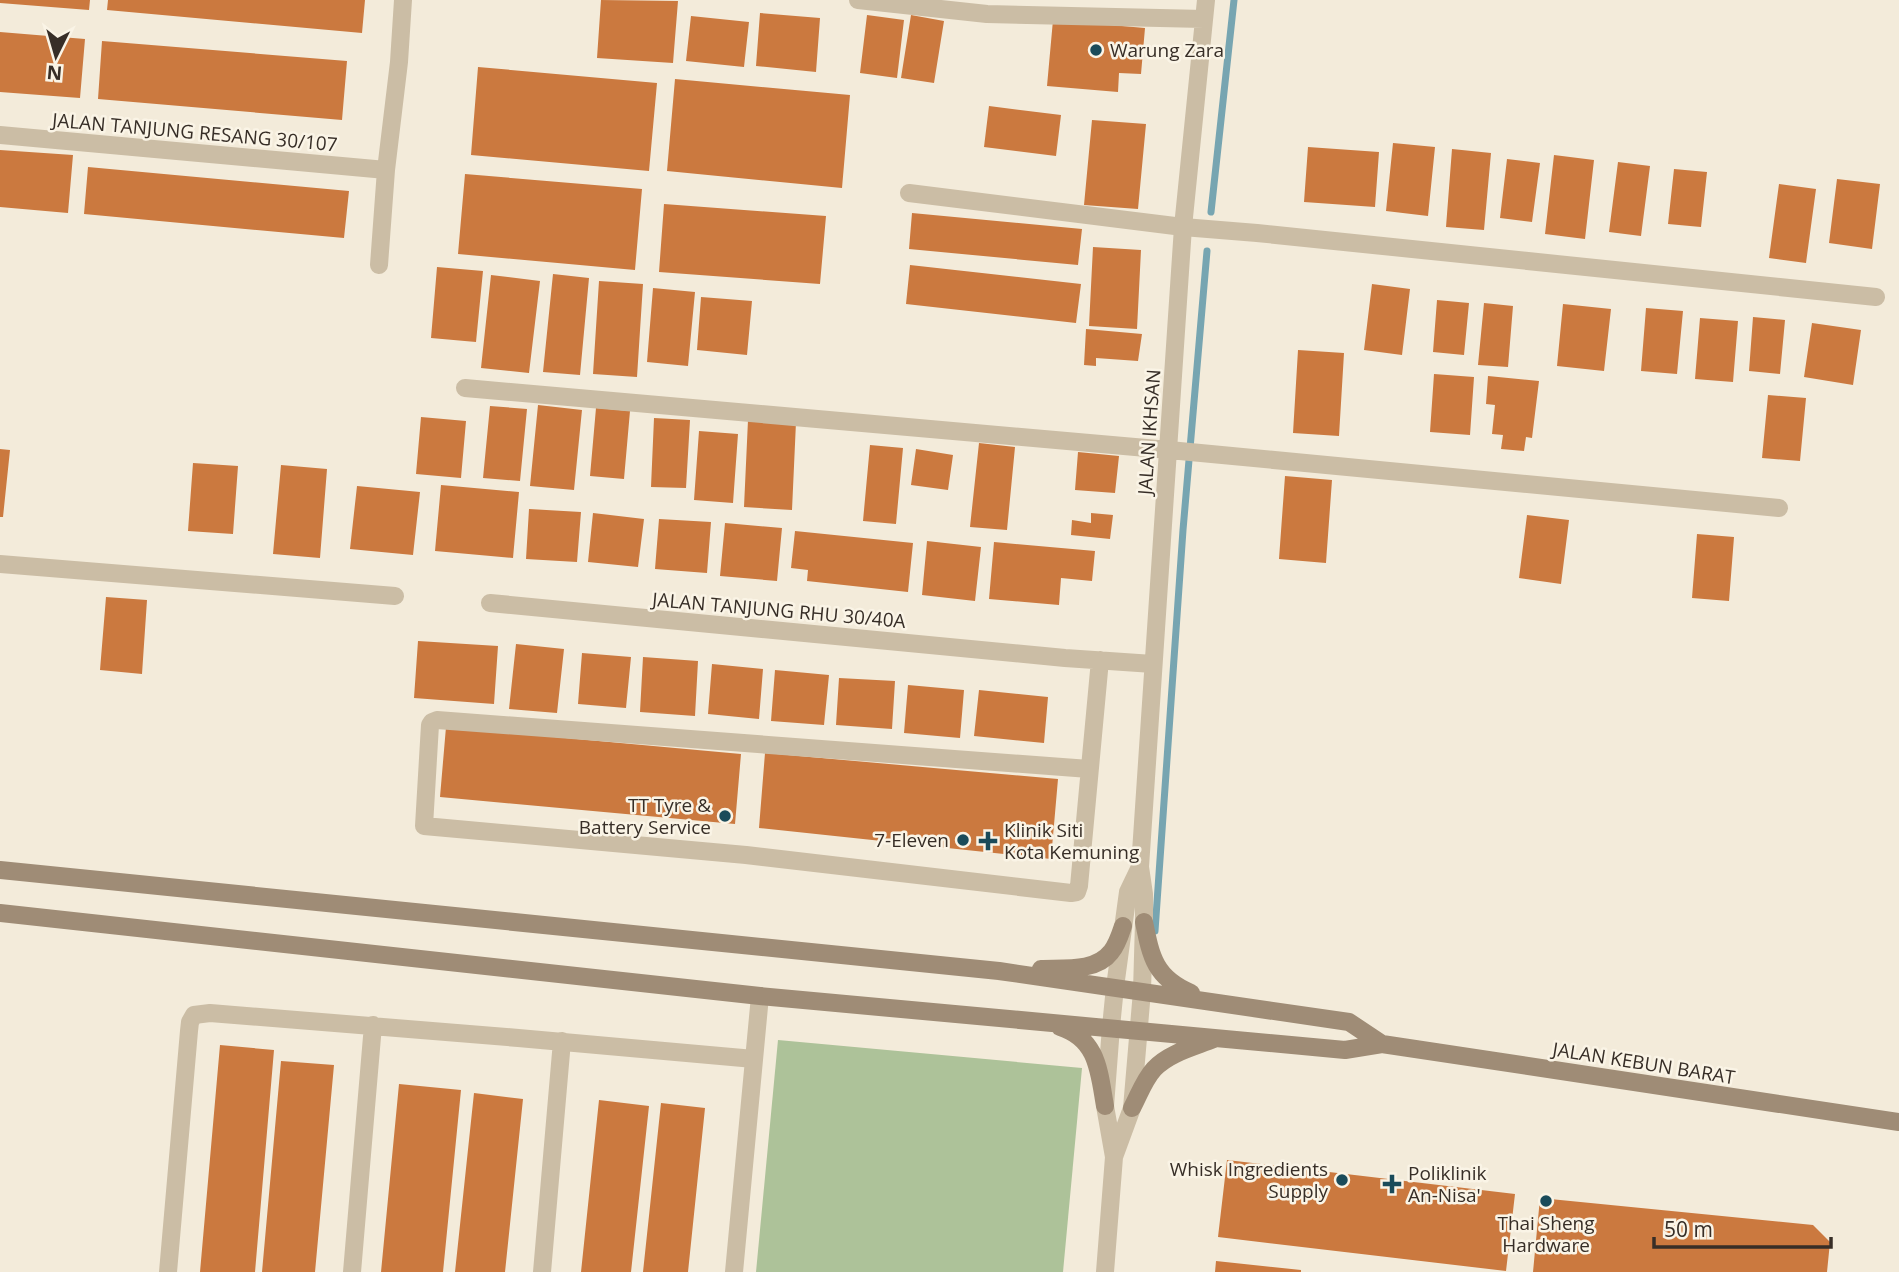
<svg xmlns="http://www.w3.org/2000/svg" width="1899" height="1272" font-family="'Open Sans',sans-serif">
<rect width="100%" height="100%" fill="#f3ebda"/>
<path fill="#adc299" d="M778 1040 1082 1068 1063 1272H756Z"/>
<g fill="none" stroke-linecap="round" stroke-linejoin="round">
<path stroke="#77a5b1" stroke-width="7" d="M1211 212 1234 0
M1155 931 1183 530 1207 251"/>
</g>
<path fill="#cb793f" d="M0 0H90L89 10 0 3Z
M108 0H365L362 33 107 10Z
M601 0 678 1 673 63 597 58Z
M760 13 820 18 816 72 756 66Z
M867 15 904 20 897 78 860 73Z
M911 15 944 21 934 83 901 78Z
M691 16 749 22 744 67 686 61Z
M1053 20 1145 28 1141 74 1119 73 1118 92 1047 86Z
M0 32 85 39 80 98 0 92Z
M102 41 347 61 342 120 98 99Z
M478 67 657 83 649 171 471 155Z
M675 79 850 95 842 188 667 171Z
M989 106 1061 115 1056 156 984 147Z
M1092 120 1146 124 1138 209 1084 205Z
M1393 143 1435 147 1428 216 1386 211Z
M1308 147 1379 152 1375 207 1304 202Z
M1452 149 1491 153 1484 230 1446 227Z
M0 150 73 155 68 213 0 207Z
M1554 155 1594 160 1585 239 1545 234Z
M1507 159 1540 163 1532 222 1500 218Z
M1618 162 1650 166 1641 236 1609 232Z
M88 167 349 191 344 238 84 214Z
M1674 169 1707 172 1701 227 1668 224Z
M465 174 642 189 635 270 458 254Z
M1837 179 1880 184 1872 249 1829 243Z
M1779 184 1816 189 1806 263 1769 258Z
M664 204 826 216 820 284 659 272Z
M912 213 1082 229 1078 265 909 249Z
M1093 247 1141 250 1137 329 1089 326Z
M910 265 1081 284 1076 323 906 304Z
M437 267 483 271 476 342 431 338Z
M553 274 589 278 580 375 543 372Z
M491 275 540 281 529 373 481 368Z
M599 281 643 284 637 377 593 374Z
M1372 284 1410 289 1402 355 1364 350Z
M653 288 695 292 688 366 647 362Z
M701 297 752 301 747 355 697 350Z
M1437 300 1469 303 1464 355 1433 352Z
M1484 303 1513 306 1508 367 1478 365Z
M1563 304 1611 309 1604 371 1557 366Z
M1646 308 1683 311 1677 374 1641 371Z
M1753 317 1785 320 1780 374 1749 371Z
M1700 318 1738 321 1733 382 1695 379Z
M1812 323 1861 330 1853 385 1804 377Z
M1086 329 1142 334 1138 361 1096 358V366L1084 365Z
M1298 350 1344 353 1339 436 1293 433Z
M1434 374 1474 377 1470 435 1430 432Z
M1488 376 1539 381 1532 438 1526 437 1524 451 1501 449 1503 435 1492 434 1495 405 1486 404Z
M1768 395 1806 398 1800 461 1762 458Z
M538 405 582 410 574 490 530 486Z
M490 406 527 409 520 481 483 478Z
M596 408 630 411 624 479 590 476Z
M421 417 466 421 461 478 416 474Z
M654 418 690 420 686 488 651 487Z
M748 420 796 422 792 510 744 507Z
M699 431 738 434 733 503 694 500Z
M979 443 1015 447 1007 530 970 527Z
M870 445 903 448 896 524 863 521Z
M0 449 10 450 3 517H0Z
M916 449 953 455 948 490 911 485Z
M1078 452 1119 456 1115 493 1075 490Z
M193 463 238 466 233 534 188 531Z
M281 465 327 469 320 558 273 554Z
M1285 476 1332 480 1326 563 1279 559Z
M441 485 519 492 513 558 435 551Z
M357 486 420 492 413 555 350 549Z
M529 509 581 512 577 562 526 559Z
M593 513 644 519 638 567 588 562Z
M1091 513 1113 515 1110 539 1071 535 1072 520 1091 523Z
M1527 515 1569 520 1561 584 1519 578Z
M659 519 711 522 707 573 655 569Z
M725 523 782 528 777 581 720 576Z
M795 531 913 543 908 592 807 581 808 570 791 568Z
M1697 534 1734 537 1729 601 1692 598Z
M927 541 981 547 975 601 922 595Z
M994 542 1095 551 1092 581 1061 578 1059 605 989 599Z
M106 597 147 600 142 674 100 670Z
M418 641 498 646 494 704 414 698Z
M516 644 564 649 557 713 509 709Z
M582 653 631 657 626 708 578 704Z
M643 657 698 661 695 716 640 712Z
M712 664 763 669 759 719 708 714Z
M775 670 829 675 824 725 771 721Z
M839 678 895 681 892 729 836 725Z
M908 685 964 690 960 738 904 733Z
M979 690 1048 697 1044 743 974 736Z
M446 727 741 754 735 824 440 797Z
M765 753 1058 779 1051 859 759 828Z
M220 1045 274 1050 255 1272H200Z
M281 1061 334 1065 315 1272H262Z
M399 1084 461 1090 443 1272H381Z
M474 1093 523 1099 505 1272H455Z
M599 1100 649 1106 631 1272H581Z
M661 1103 705 1108 688 1272H643Z
M1227 1160 1515 1194 1506 1271 1218 1237Z
M1540 1198 1813 1225 1830 1242 1827 1272H1533Z
M1216 1261 1301 1270V1272H1215Z"/>
<g fill="none" stroke-linecap="round" stroke-linejoin="round">
<path stroke="#cbbda5" stroke-width="18" d="M858 0 987 14 1204 19
M0 135 386 170
M909 193 1183 227 1257 233 1876 297
M379 265 386 170 399 62 403 0
M465 388 1169 450 1779 508
M0 564 395 596
M490 603 1065 658 1153 664
M1089 769 437 720 432 722 430 725 424 826 746 855 1071 893 1077 892 1079 886 1100 660
M1114 1157 1132 1108 1142 991 1144 922V894L1140 867 1183 227 1206 0
M168 1272 189 1031 190 1022 194 1015 210 1013C391 1027 573 1042 754 1059
M352 1272 373 1025
M542 1272 562 1041
M734 1272 760 996
M1105 1272 1114 1157 1105 1106 1111 1027 1115 987 1128 892 1140 867"/>
<path stroke="#9f8c76" stroke-width="18" d="M0 870 999 971 1349 1022 1382 1044
M0 913 760 996 1345 1050 1382 1044 1899 1122
M1144 922C1151 957 1155 978 1191 993
M1041 969C1064 968 1096 972 1111 952 1117 945 1120 935 1123 926
M1060 1027C1098 1039 1099 1072 1105 1106
M1132 1108C1139 1095 1144 1080 1154 1069 1169 1053 1194 1047 1214 1039"/>
</g>
<g fill="#1a4b5a" stroke="#faf4e6" stroke-width="2.5">
<circle cx="1096" cy="50" r="7"/>
<circle cx="725" cy="816" r="7"/>
<circle cx="963" cy="840" r="7"/>
<path d="M984.5 830.5h7v7h7v7h-7v7h-7v-7h-7v-7h7z"/>
<circle cx="1342" cy="1180" r="7"/>
<path d="M1388.5 1173.5h7v7h7v7h-7v7h-7v-7h-7v-7h7z"/>
<circle cx="1546" cy="1201" r="7"/>
</g>
<g text-anchor="middle" stroke-width="5" stroke-linejoin="round" paint-order="stroke">
<g font-size="19" fill="#372e27" stroke="#faf4e6" text-anchor="start">
<text x="1110" y="57">Warung Zara</text>
<text x="711" y="812" text-anchor="end">TT Tyre &amp;<tspan x="711" dy="22">Battery Service</tspan></text>
<text x="1004" y="837">Klinik Siti<tspan x="1004" dy="22">Kota Kemuning</tspan></text>
<text x="949" y="847" text-anchor="end">7-Eleven</text>
<text x="1328" y="1176" text-anchor="end">Whisk Ingredients<tspan x="1328" dy="22">Supply</tspan></text>
<text x="1408" y="1180">Poliklinik<tspan x="1408" dy="22">An-Nisa'</tspan></text>
<text x="1546" y="1230" text-anchor="middle">Thai Sheng<tspan x="1546" dy="22">Hardware</tspan></text>
</g>
<g font-size="19" fill="#372e27" stroke="#faf4e6">
<text transform="translate(195 132) rotate(5)" y="7">JALAN TANJUNG RESANG 30/107</text>
<text transform="translate(1149 432) rotate(-86)" y="7">JALAN IKHSAN</text>
<text transform="translate(779 610) rotate(5)" y="7">JALAN TANJUNG RHU 30/40A</text>
<text transform="translate(1644 1063) rotate(9)" y="7">JALAN KEBUN BARAT</text>
</g>
</g>
<g transform="translate(56 56) rotate(185)" stroke="#faf4e6" stroke-width="5" paint-order="stroke">
<path d="M0-5L12 26L0 18L-12 26Z" fill="#372e27"/>
<text y="-10" font-size="19" font-weight="bold" text-anchor="middle" fill="#372e27">N</text>
</g>
<path d="M1654 1237v10h177v-10" fill="none" stroke="#372e27" stroke-width="3.5"/>
<text x="1664" y="1237" font-size="21" fill="#372e27" stroke="#faf4e6" stroke-width="5" paint-order="stroke">50 m</text>
</svg>
